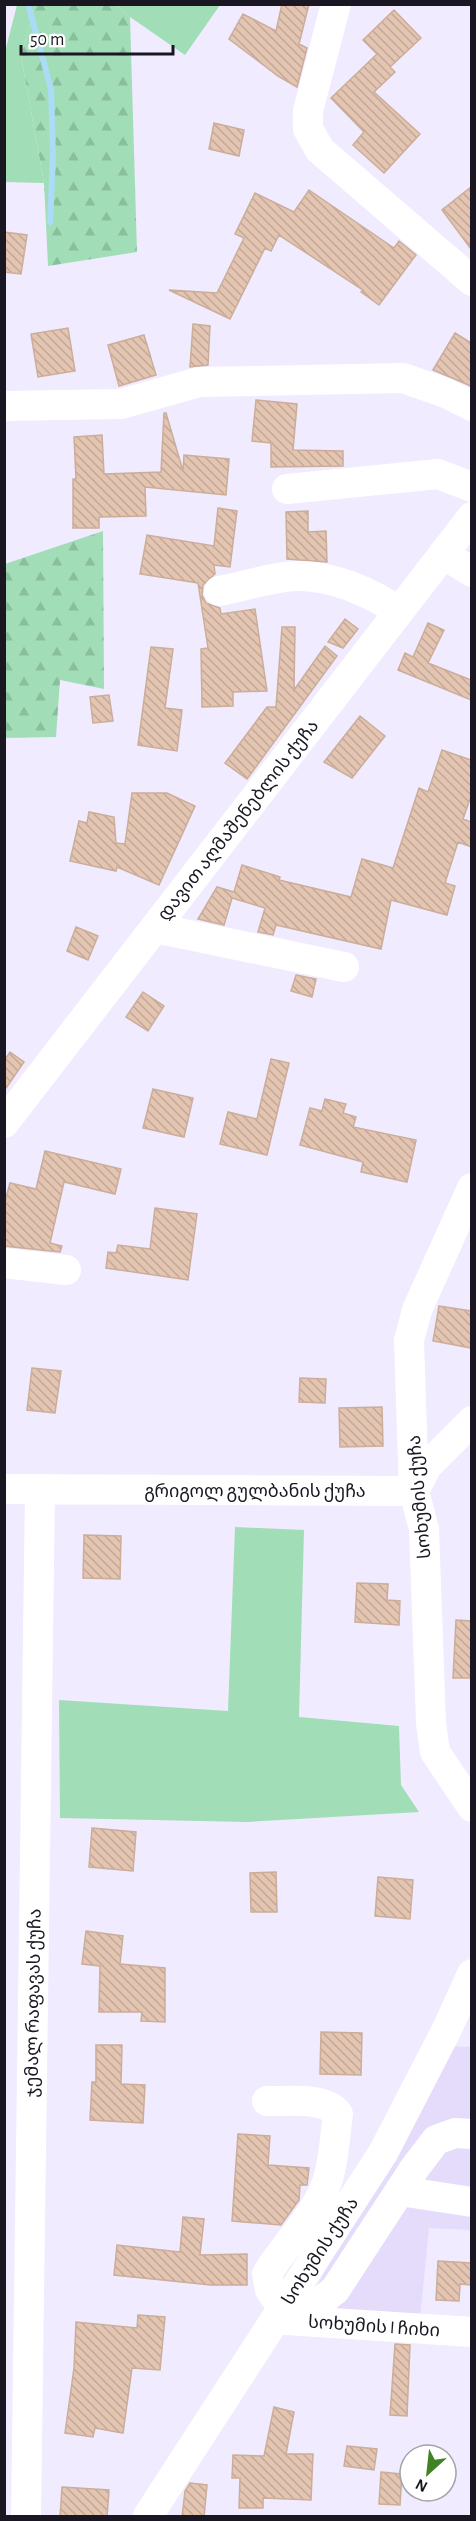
<svg xmlns="http://www.w3.org/2000/svg" width="476" height="2521" font-family="'Alegreya Sans','Noto Sans Georgian',sans-serif">
<defs>
<pattern id="forest-firs" width="22" height="20" patternUnits="userSpaceOnUse" patternTransform="scale(1.5)"><rect width="22" height="20" fill="#a1deb7"/><path d="M5 1l3.5 6h-7zM16 11l3.5 6h-7z" fill="#8abe9d"/></pattern>
<pattern id="building-back-hatch" width="6" height="6" patternUnits="userSpaceOnUse" patternTransform="scale(1.5)"><rect width="6" height="6" fill="#e4c5b1"/><path d="M-1 5l2 2M0 0l6 6M5-1l2 2" fill="none" stroke="#c3a898"/></pattern>
</defs>
<rect width="100%" height="100%" fill="#f0ebff"/>
<path fill="#e5dcfc" d="M449 2046 471 2047V2230L429 2228 420 2319 302 2313Z"/>
<path fill="#a1deb7" d="M17 5H35L21 56 44 183 5 182V52Z
M116 5H220L185 55 130 17Z
M235 1527 304 1530 299 1717 399 1726 401 1785 419 1812 247 1822 60 1818 59 1700 228 1711Z"/>
<path fill="url(#forest-firs)" d="M35 5H116L130 17 137 252 48 266 44 183 21 56Z
M103 531 104 689 60 680 56 737 5 738V564Z"/>
<g fill="none" stroke-linecap="round" stroke-linejoin="round">
<path stroke="#abdbf5" stroke-width="6" d="M28 4 51 89 53 156 50 222"/>
</g>
<path fill="url(#building-back-hatch)" stroke="#cbad9a" stroke-width="1.5" d="M282 4H309L299 44 307 48 297 87 278 76 229 39 243 14 276 31Z
M394 10 421 38 390 67 395 72 374 92 420 134 384 173 353 145 364 132 331 98 377 54 363 40Z
M214 123 244 130 239 156 209 149Z
M471 187V249L442 210Z
M309 190 394 248 399 241 416 255 379 305 361 292 363 290 279 235 271 251 265 248 230 319 169 290 217 293 244 238 235 234 255 193 294 212Z
M4 232 27 235 21 274 4 272Z
M193 324 210 326 208 365 190 367Z
M68 328 75 371 38 377 31 334Z
M455 333 471 343V386L433 370Z
M144 335 156 375 119 386 108 345Z
M256 400 297 404 293 450 343 451V466L271 467V443L252 441Z
M164 413H166L183 471 184 455 229 459 226 495 145 487 146 516 99 517V528H73V479H76L74 437 102 435 104 474 161 472Z
M218 508 237 511 230 567 214 565 215 574 203 585 202 595 206 603 220 608 221 614 255 609 267 691 233 692V706L202 707 201 649 208 648 198 583 140 574 147 535 214 546Z
M308 511V532L326 531 327 562 287 559 286 512Z
M345 619 358 629 343 648 328 642Z
M428 623 444 630 428 663 471 680V700L398 670 405 653 413 657Z
M282 627H295L294 690 325 646 337 656 247 779 225 763 267 707H276Z
M151 647 173 649 165 708 182 710 177 751 138 745Z
M109 695 113 721 93 723 90 697Z
M360 716 385 736 352 778 324 762Z
M442 750 471 760V796L463 819 471 822V847L458 842 445 883 455 886 447 915 391 900 381 949 276 925 273 935 258 932 265 908 232 898 224 925 198 919 217 887 234 892 242 865 280 877 279 880 351 897 362 859 393 868 419 788 428 792Z
M132 793H167L195 806 159 885 117 867 116 871 70 861 79 821 87 823 89 812 114 817 116 843 125 844Z
M76 927 98 936 88 960 67 951Z
M296 975 316 979 312 997 291 991Z
M143 992 164 1006 148 1031 126 1017Z
M10 1052 24 1062 4 1091V1061Z
M271 1059 289 1063 267 1155 220 1144 228 1112 257 1119Z
M153 1089 193 1098 184 1137 143 1128Z
M325 1099 346 1104 343 1113 356 1117 353 1127 416 1140 407 1182 361 1172 363 1162 300 1145 310 1108 322 1111Z
M45 1151 121 1169 115 1194 64 1182 50 1243 62 1246 60 1252 4 1246V1205L10 1183 36 1189Z
M155 1208 197 1214 188 1280 106 1268 108 1252 116 1253 118 1245 150 1249Z
M439 1306 471 1311V1348L433 1341Z
M32 1368 61 1371 55 1413 27 1410Z
M300 1378 326 1379 325 1403 299 1402Z
M382 1407 383 1446 340 1447 339 1408Z
M84 1535 121 1536 120 1579 83 1578Z
M357 1583 388 1584 387 1600 400 1601 399 1625 355 1622Z
M456 1620 471 1621V1678H453Z
M92 1828 136 1832 133 1871 89 1867Z
M276 1872 277 1912H251L250 1873Z
M378 1877 413 1880 410 1919 375 1916Z
M86 1931 123 1936 120 1964 165 1968V2022L141 2021 142 2012H99L100 1966 82 1964Z
M321 2032 362 2033 361 2075 320 2074Z
M96 2045H122L121 2084 145 2085 143 2123 90 2120 92 2082H96Z
M238 2134 270 2136 268 2165 309 2168 307 2185H300L299 2200 281 2225 232 2221Z
M183 2217 204 2219 200 2255 247 2254V2285H211L114 2275 117 2245 180 2252Z
M438 2261 471 2263V2285L460 2284 459 2301 436 2300Z
M138 2315 165 2317 160 2370 132 2368 123 2433 95 2428 93 2437 65 2433 74 2368 76 2322 137 2328Z
M395 2344 410 2345 407 2416 390 2415Z
M274 2407 294 2412 286 2454H313L311 2500 263 2498V2508H239L240 2478H232L233 2455 264 2456Z
M347 2446 377 2449 374 2470 344 2466Z
M381 2472 402 2474 400 2505 379 2504Z
M190 2483 207 2485 204 2517H182L185 2491Z
M62 2487 109 2490 107 2517H60Z"/>
<g fill="none" stroke-linecap="round" stroke-linejoin="round">
<path stroke="#fff" stroke-width="30" d="M336 4 308 111V129L320 150 472 281
M4 406 121 404 199 382 403 378 446 393 472 406
M287 489 438 474 472 487
M443 554 472 572
M219 591C243 587 277 575 301 576 337 577 369 592 399 611
M155 928 344 967
M4 1123 472 517
M472 1188 417 1310 409 1340 414 1491 424 1529 431 1723 435 1752 472 1807
M4 1263 66 1270
M4 1489 414 1491
M414 1491 427 1466 472 1421
M267 2101C287 2102 325 2096 338 2114 335 2135 334 2159 328 2179 317 2215 286 2242 267 2274L270 2290 284 2309 316 2305 335 2290 414 2169 436 2140 455 2133 472 2134
M400 2191 472 2202
M286 2320 472 2332
M26 2516 40 1490
M148 2516 383 2153 447 2029 472 1974"/>
</g>
<g text-anchor="middle" stroke-width="4.5" stroke-linejoin="round" paint-order="stroke">
<g font-size="18" fill="#1a1722" stroke="#fff">
<text transform="translate(238 820) rotate(-52)" y="6">დავით აღმაშენებლის ქუჩა</text>
<text x="255" y="1497">გრიგოლ გულბანის ქუჩა</text>
<text transform="translate(419 1497) rotate(-95)" y="6">სოხუმის ქუჩა</text>
<text transform="translate(33 2003) rotate(-89)" y="6">ჯემალ რაფავას ქუჩა</text>
<text transform="translate(320 2251) rotate(-57)" y="6">სოხუმის ქუჩა</text>
<text transform="translate(374 2326) rotate(4)" y="6">სოხუმის I ჩიხი</text>
</g>
</g>
<rect width="476" height="2521" fill="none" stroke="#1a1722" stroke-width="12"/>
<g transform="translate(428 2473) rotate(207)"><circle r="28" fill="#ffffff" stroke="#a3a2a7" stroke-width="1.5"/>
<path d="M0-4.5L10 22L0 15L-10 22Z" fill="#408224"/>
<text y="-9" font-size="16" font-weight="bold" text-anchor="middle" fill="#1a1722">N</text>
</g>
<path d="M21 45v9h152v-9" fill="none" stroke="#1a1722" stroke-width="3"/>
<text x="30" y="45" font-size="18" fill="#1a1722" stroke="#ffffff" stroke-width="4.5" paint-order="stroke">50 m</text>
</svg>
